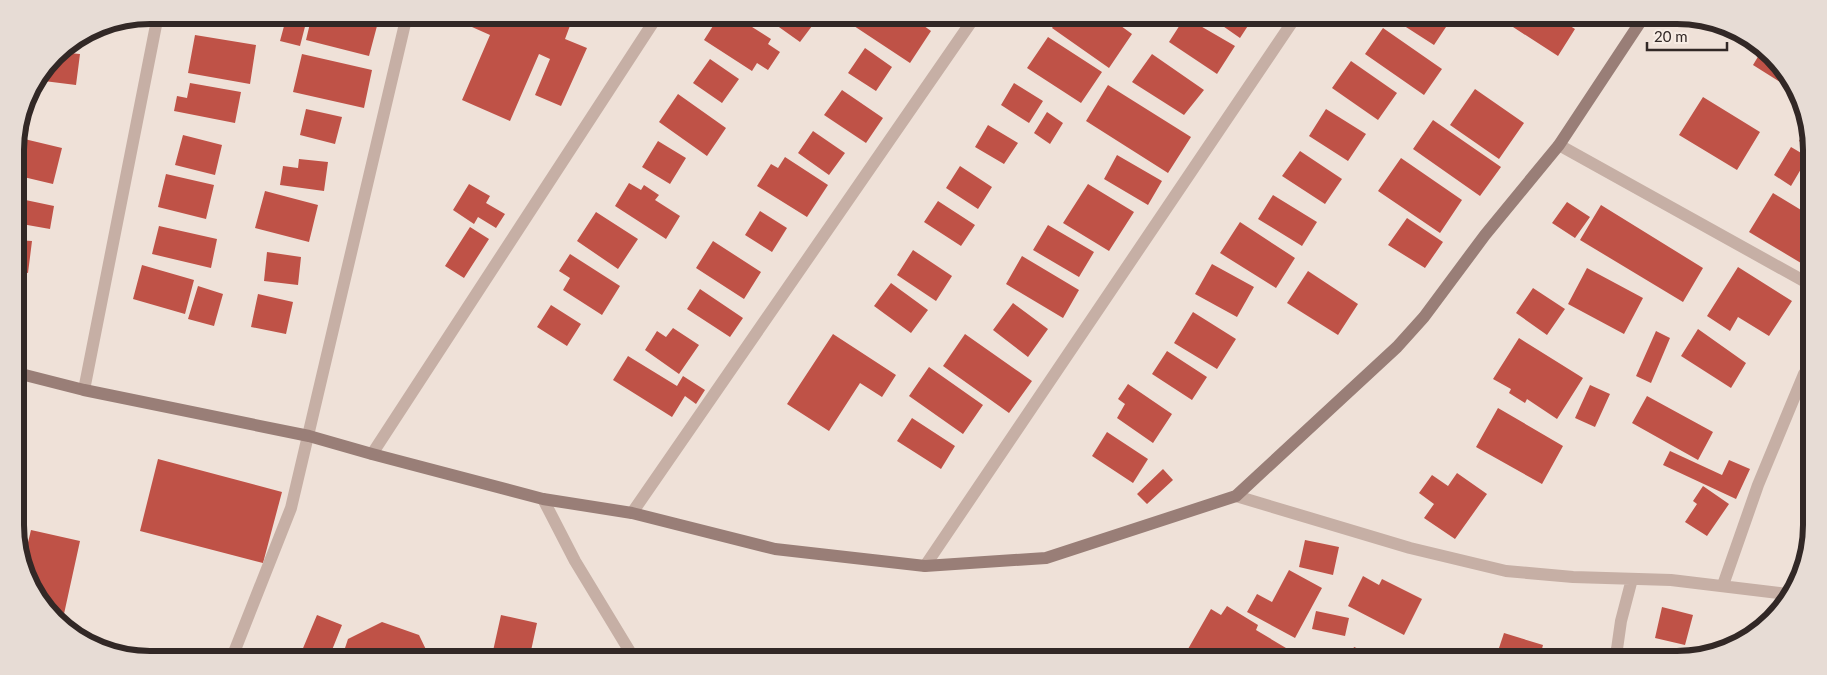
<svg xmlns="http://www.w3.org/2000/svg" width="1827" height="675" font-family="Lato,sans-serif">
<rect width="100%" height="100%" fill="#efe1d8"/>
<path fill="#bf5247" d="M200 15H256L255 25 199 17Z
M287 15H308L300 46 280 41Z
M312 15H333L377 26 369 56 306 40Z
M477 15H555L571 23 565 39 587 48 561 106 535 95 550 59 539 54 510 121 462 100 490 35 472 27Z
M720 15H733L771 39 768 44 780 52 768 70 757 63 752 71 704 40Z
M762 15H814L818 18 800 42Z
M861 15H909L931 31 910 63 854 26Z
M1061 15H1106L1132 34 1109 68 1052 28Z
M1125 15H1146L1139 25Z
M1207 15H1255L1240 38Z
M1398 15H1447L1452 18 1434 45 1395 20Z
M1521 15H1552L1575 29 1558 56 1513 27Z
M1589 15H1602L1598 21Z
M1185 17 1235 46 1217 74 1169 42Z
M1383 28 1442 69 1424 95 1365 54Z
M88 31 86 42 75 39Z
M195 35 256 45 250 84 188 73Z
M1048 37 1102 72 1081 103 1027 68Z
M865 48 892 67 876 91 848 73Z
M1762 50 1779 61 1788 81 1785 85 1753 65Z
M58 52 80 54 76 85 36 80Z
M302 54 372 70 364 108 293 92Z
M1152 54 1204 90 1184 115 1132 82Z
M710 59 739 79 722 103 693 83Z
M1351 61 1397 93 1378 120 1332 88Z
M190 83 241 92 235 123 174 111 177 96 187 98Z
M1014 83 1043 101 1029 123 1001 105Z
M1108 85 1191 137 1168 173 1086 121Z
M31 87 35 88 28 132 18 131Z
M1475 89 1524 123 1499 159 1450 125Z
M842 90 883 118 866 143 824 115Z
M678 94 726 128 707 156 659 122Z
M1703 97 1760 132 1737 170 1679 135Z
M306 109 342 117 335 144 300 135Z
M1326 109 1366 134 1348 161 1309 136Z
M1047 112 1063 123 1050 144 1034 133Z
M1433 120 1501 167 1480 196 1413 149Z
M988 125 1018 143 1004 164 975 147Z
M1808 126 1811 131V149L1799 141Z
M813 131 845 153 829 175 798 153Z
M183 135 222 145 215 175 175 165Z
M16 137 62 148 53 184 15 175Z
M658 141 686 158 670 184 642 167Z
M1791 147 1808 157 1791 186 1774 175Z
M1300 151 1342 179 1325 204 1282 176Z
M1117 155 1162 181 1148 205 1104 179Z
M785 157 828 185 807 217 757 186 771 164 778 168Z
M1401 158 1462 200 1440 233 1378 191Z
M299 159 328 162 324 191 280 185 283 166 298 168Z
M960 166 992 187 978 209 946 188Z
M166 174 214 185 206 219 158 207Z
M629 183 641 190 644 185 659 195 655 200 680 216 666 239 615 206Z
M469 184 490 196 486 203 505 214 496 228 478 217 474 224 453 210Z
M1088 184 1134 212 1109 251 1063 223Z
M265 191 318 205 309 242 255 228Z
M1773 193 1811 216V269L1749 232Z
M1273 195 1317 222 1302 246 1258 219Z
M16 198 54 206 50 229 16 223Z
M938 201 975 225 961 246 924 222Z
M1567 202 1590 217 1575 238 1552 223Z
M1601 205 1703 268 1683 302 1580 240Z
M760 211 787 228 772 252 745 235Z
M596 212 638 239 618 269 577 241Z
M1407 218 1443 242 1425 268 1388 245Z
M1240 222 1295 258 1276 288 1220 253Z
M1048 225 1094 252 1079 277 1033 250Z
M159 226 217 239 211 268 152 254Z
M470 227 489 239 464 278 445 266Z
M16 240 32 241 28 273 16 271Z
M713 241 761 272 744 299 696 268Z
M913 250 952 276 936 301 897 275Z
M267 252 301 257 298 285 264 281Z
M570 254 620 286 602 315 563 290 570 278 559 271Z
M1022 256 1079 290 1063 318 1006 284Z
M1212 264 1254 287 1237 317 1195 294Z
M142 265 194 280 185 314 133 299Z
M1738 267 1792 301 1769 336 1738 317 1730 331 1707 316Z
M1587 268 1643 298 1624 334 1568 304Z
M1308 271 1358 304 1338 335 1287 303Z
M891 283 928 310 911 333 874 306Z
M198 286 223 294 214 326 188 319Z
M1533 288 1565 309 1547 335 1516 313Z
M700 289 743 318 730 337 687 309Z
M258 294 293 302 286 334 251 327Z
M1013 303 1048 329 1028 357 993 330Z
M551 305 581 324 567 346 537 327Z
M1193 312 1236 339 1217 369 1174 343Z
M673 328 699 345 679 374 645 350 657 331 666 337Z
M1698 329 1746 363 1731 388 1681 356Z
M1656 331 1670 338 1651 383 1636 376Z
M833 334 896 375 882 397 860 383 829 431 787 404Z
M965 334 1032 381 1009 413 943 366Z
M1519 338 1583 378 1557 419 1527 399 1525 403 1509 393 1511 389 1493 379Z
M1167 351 1207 377 1192 400 1152 374Z
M628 356 677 386 683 376 705 390 696 404 685 396 672 417 613 380Z
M929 367 983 405 963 434 909 396Z
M1128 384 1172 414 1153 443 1117 418 1125 404 1118 399Z
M1590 385 1610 394 1595 427 1575 418Z
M1647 396 1713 432 1698 460 1632 423Z
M1498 408 1563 446 1542 484 1476 447Z
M912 418 955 446 941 469 897 441Z
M1107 432 1148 459 1133 483 1092 456Z
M1670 451 1722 475 1729 460 1750 469 1736 499 1663 465Z
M158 459 282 492 263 563 140 531Z
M1163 469 1173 480 1147 504 1137 494Z
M1457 473 1487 494 1455 539 1424 518 1434 504 1419 493 1432 475 1448 486Z
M1703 486 1729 504 1707 536 1685 522 1697 504 1693 501Z
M1812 517V526L1811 531 1807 529Z
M31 530 80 541 62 623 49 614 23 563Z
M1305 540 1339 547 1333 575 1299 567Z
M1289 570 1322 588 1295 638 1247 612 1257 594 1272 602Z
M1363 576 1379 585 1382 579 1422 599 1404 635 1348 606Z
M1227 606 1258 625 1256 630 1291 651 1286 660H1205L1188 649 1211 609 1221 615Z
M1662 607 1693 615 1685 645 1655 638Z
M1316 611 1349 618 1345 636 1312 629Z
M317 615 342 625 328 660H298Z
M501 615 537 623 529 660H491Z
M382 622 419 635 431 660H341L348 639Z
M1504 633 1543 645 1539 660H1495Z
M1354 647 1385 660H1349Z"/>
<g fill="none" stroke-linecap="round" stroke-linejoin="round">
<path stroke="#c6afa5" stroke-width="12" d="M1559 145 1811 285
M84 390 158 15
M372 454 658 15
M1236 496 1410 548 1506 571 1573 577 1671 580 1787 594
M543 499 575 561 635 660
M632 513 976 15
M925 566 1297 15
M1723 585 1758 485 1804 374 1812 363
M231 660 291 508 407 15
M1612 660 1617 649 1621 621 1632 579"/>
<path stroke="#997e77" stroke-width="12" d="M17 373 84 390 309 436 372 454 543 499 632 513 775 549 925 566 1046 558 1236 496 1397 347 1424 317 1485 235 1559 145 1645 15"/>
</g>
<path d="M0 0H1827V675H0ZM150 24H1677A126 126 0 0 1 1803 150V525A126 126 0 0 1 1677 651H150A126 126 0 0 1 24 525V150A126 126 0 0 1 150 24Z" fill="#e7dcd5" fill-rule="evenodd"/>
<path fill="none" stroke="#322826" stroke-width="6" d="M150 24H1677A126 126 0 0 1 1803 150V525A126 126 0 0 1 1677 651H150A126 126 0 0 1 24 525V150A126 126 0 0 1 150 24Z"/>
<path d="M1647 42v8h80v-8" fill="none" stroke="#322826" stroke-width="2.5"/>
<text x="1654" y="42" font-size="15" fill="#322826" stroke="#f7ece4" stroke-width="4" paint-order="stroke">20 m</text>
</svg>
